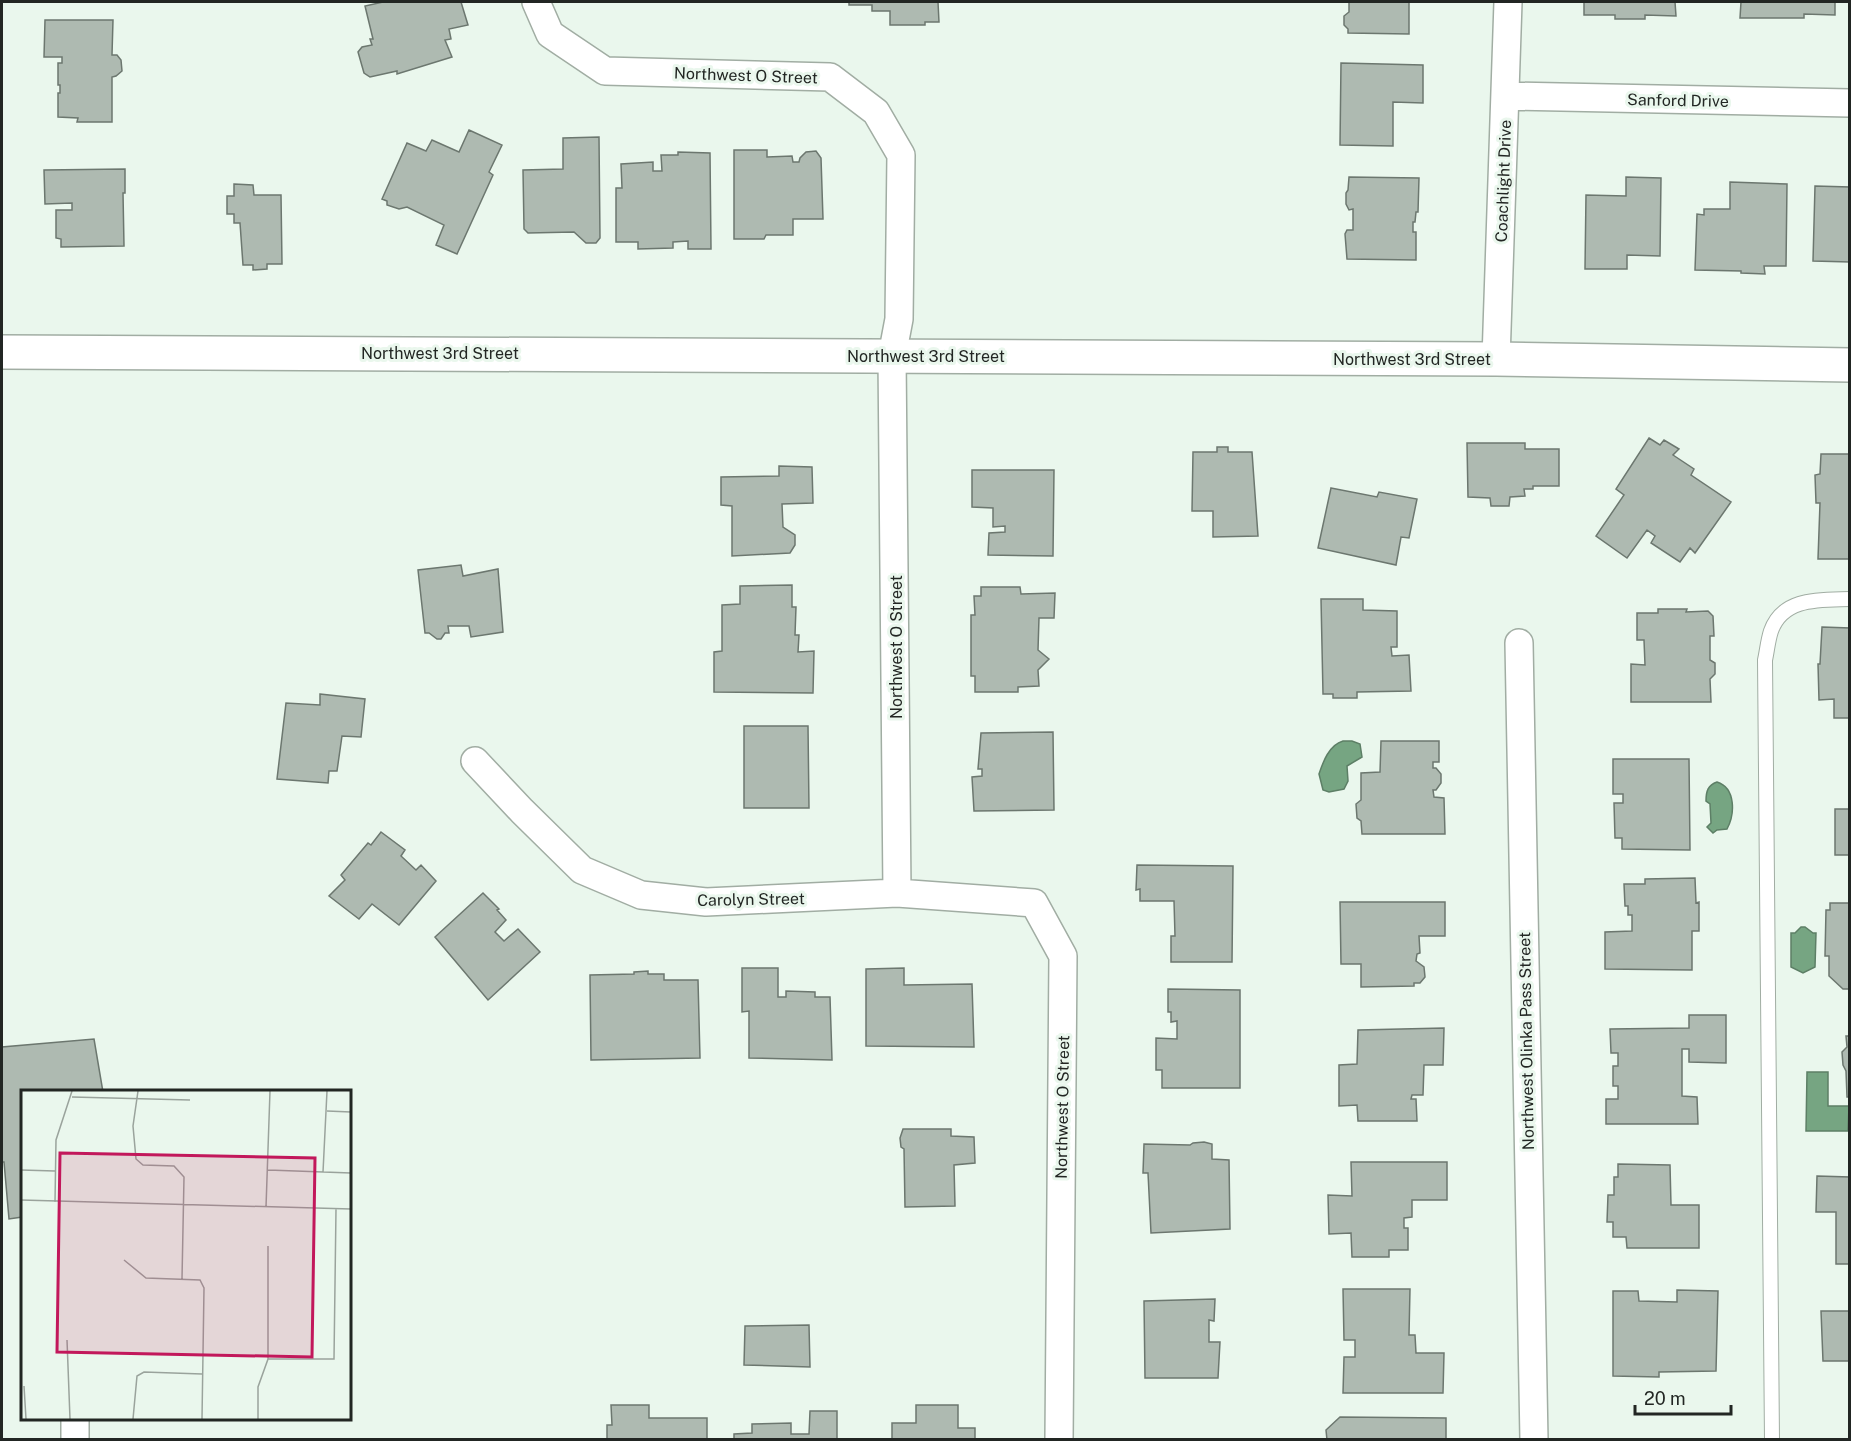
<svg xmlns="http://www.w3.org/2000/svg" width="1851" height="1441" font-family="'Public Sans',sans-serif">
<rect width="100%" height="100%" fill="#eaf7ed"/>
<path fill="#76a582" stroke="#5d7f66" stroke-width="1.5" d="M1343 741H1352L1360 744 1362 757 1347 766 1348 781 1344 789 1329 792 1323 790 1319 774C1323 762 1329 745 1343 741Z
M1717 782C1736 788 1735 814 1727 829L1717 830 1713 833 1707 827 1711 823 1710 804 1706 801C1706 791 1708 785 1717 782Z
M1801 927H1805L1813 933H1816L1815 967 1803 973 1791 967V933H1795Z
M1807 1072H1828V1106H1849L1848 1131H1806Z"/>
<path fill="#aebab1" stroke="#6c776f" stroke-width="1.5" d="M383 2H461L468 25 449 29 451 39 445 40 452 57 397 74V71L370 77 364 73 358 52 362 47 372 45 370 39H373L365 6Z
M849 2H938L939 22H925V25H890V11H872V5H849Z
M1349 2H1409V34L1348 33V29L1344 25V16L1349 12Z
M1584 2H1675L1676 16 1645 15V19H1615V15H1584Z
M1741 2H1835V15L1804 14V18H1740Z
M45 20H113L112 55H117L121 60 122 71 116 76 112 77V122H77L78 118 58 117V93H60V85H58V63H62V57H44Z
M1341 63 1423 65V103L1393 102V146L1340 145Z
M469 130 502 145 489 172 493 175 457 254 436 245 444 225 407 207 399 209 387 205V201L382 199 407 143 426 151 432 140 459 152Z
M599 137 600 238 596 243H586L574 232 528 233 524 229 523 170 563 169V138Z
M734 150H767V157L792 156 793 162H799L800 158 806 152 816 151 821 158 823 219H793V235H766L764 239H734Z
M678 152 710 153 711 249H688V241L673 242V248L638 249V242H616V188H622L621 164 653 162V171H662L661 155H678Z
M125 169V193H123L124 246 61 247V239L56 238V210H72V203L45 204 44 170Z
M1349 177 1419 178 1418 212H1416L1415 222H1413V232H1416V260L1347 259 1345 234 1347 230H1353V209L1349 210 1346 204V193L1348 190Z
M1626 177 1661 178 1660 256 1627 255V269H1585L1586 195 1626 196Z
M1730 182 1787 184 1786 266H1764L1765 274 1741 273V271L1695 270 1697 214 1704 215V209H1730Z
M234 184 253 185 254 195H281L282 264H267V269L253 270V265H243L240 223H234V214H227V196H234Z
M1815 186 1850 187V262L1813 261Z
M1649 438 1660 445 1664 440 1679 449 1673 455 1694 469 1691 475 1731 502 1695 553 1690 548 1680 562 1651 543 1655 536 1647 530 1627 558 1596 536 1624 495 1616 489Z
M1467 443H1525V449H1559V486H1533V489H1524L1525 496 1510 497 1509 506H1491L1490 498 1468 497Z
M1217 447H1228V452H1252L1258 536 1213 537V511H1192L1193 452H1217Z
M1821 454H1850V559H1818L1820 503H1816L1815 475 1820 474Z
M779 466 812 467 813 503 782 504 783 527 795 535V545L790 553 732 556V506L721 505V477L779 476Z
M972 470H1054L1053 556 988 555 989 533 1005 532V526L993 527V508L972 507Z
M1331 488 1377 497 1379 492 1417 499 1409 538 1401 537 1396 565 1318 548Z
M461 565 463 576 498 569 503 632 471 637 469 626H448L449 633H445L441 639H437L429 633H425L418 570Z
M792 585V607H796L795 635H799L798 652 814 651 813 693 714 692V652L722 651V605L740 604V586Z
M981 587H1020L1021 594 1055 593 1054 618H1039L1038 650 1049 659 1038 670 1039 686 1018 687V692H975V676H971V615H975L974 596H981Z
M1321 599H1363V610L1397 611V647H1391L1392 656 1409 655 1411 691 1357 692V698H1333V694H1323Z
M1658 609H1687L1686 612 1708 611 1713 616 1714 636H1710V660L1715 663V674L1710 679 1711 702H1631V664L1645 665 1644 640H1637V613H1658Z
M1822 627 1850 628V718H1834V699L1819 700 1818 664H1820Z
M320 694 365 699 361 737 342 736 337 771H329L328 783 277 779 286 703 320 705Z
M744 726H808L809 808H744Z
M1053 732 1054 810 974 811 972 777 982 776V769H978L981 733Z
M1381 741H1439V762H1433V768H1436L1441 774V783L1436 790H1433L1434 797 1444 798 1445 834H1362L1361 821 1357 818 1356 804 1361 800V773L1380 772Z
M1613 759H1689L1690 850 1622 849V838H1615L1614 803H1623V794H1613Z
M1835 809H1850V855H1835Z
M381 832 405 850 401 856 416 870 421 865 436 881 399 925 372 904 359 919 329 896 345 880 341 875 368 843 371 845Z
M1137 865 1233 866 1232 962H1171V936H1175L1174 901H1140V889L1136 890Z
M1695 878 1696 903 1699 902V931H1692V970L1605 969V932L1632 931V915H1628V906H1625L1624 884H1645V879Z
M483 893 499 909 497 910 506 920 495 932 504 941 518 929 540 952 488 1000 435 937Z
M1340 902H1445V936H1419L1420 953 1417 954 1416 961 1424 967 1425 977 1420 983H1414V986L1361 987V964H1341Z
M1830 903H1850V989H1843L1829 976V956H1825L1826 910H1830Z
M742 968H778V997H786V991L815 992V997H830L832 1060 749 1058V1011L742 1012Z
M904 968V985L972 984 974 1047 866 1046V969Z
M648 971V974H664V980H698L700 1058 591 1060 590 975 634 974V972Z
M1168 989 1240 990V1088H1162V1070H1156V1038L1177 1039V1021L1171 1022V1012H1168Z
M1689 1015H1726V1063L1689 1062V1049H1682V1096L1697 1097 1698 1124H1606V1099H1618V1086H1613V1066H1618V1053H1611L1610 1029 1689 1028Z
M1444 1028 1443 1065H1424L1423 1095H1412L1411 1099H1416L1417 1121H1358L1357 1105 1339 1106V1065L1357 1064 1358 1030Z
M1846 1036H1850V1097H1847L1846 1071 1843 1065 1842 1052 1847 1047Z
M94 1039 103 1092H22V1217L9 1219 4 1162H2V1047Z
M903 1129H951V1136L974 1137 975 1163 954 1165 955 1206 905 1207 904 1149 901 1147 900 1138Z
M1204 1142 1212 1144V1159L1229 1160 1230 1229 1151 1233 1148 1173H1143L1144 1144 1190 1145 1193 1143Z
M1351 1162H1447V1200H1412V1217L1404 1218V1228H1408V1250H1389V1257H1352L1351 1233 1329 1234 1328 1195 1352 1196Z
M1618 1164 1670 1165 1671 1205H1699V1248H1627L1626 1237H1613V1222H1607L1608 1195H1614V1177H1618Z
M1817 1176 1850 1177V1264H1836V1212H1816Z
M1343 1289H1410L1409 1335H1415L1416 1353H1444L1443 1393H1343L1344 1357H1355V1340H1344Z
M1677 1290 1718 1291 1716 1371 1659 1372V1377L1613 1376V1291H1638L1639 1301 1677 1302Z
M1215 1299 1214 1321 1209 1320V1342H1220L1218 1378H1145L1144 1301Z
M1821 1311H1850V1361H1823Z
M809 1325 810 1367 744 1365 745 1326Z
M611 1405H649V1418H707V1440H607V1425H612Z
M916 1405H958V1428H975V1440H892V1423H916Z
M810 1411H837V1440H734V1434L752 1433V1424L791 1423V1434H809Z
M1340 1417 1446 1418V1440H1327L1326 1430Z"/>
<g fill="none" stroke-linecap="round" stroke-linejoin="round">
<g stroke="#a1ada3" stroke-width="16">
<path id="service" d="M1772 1440 1765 660C1767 651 1768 640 1771 631 1783 597 1820 600 1850 599"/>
</g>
<g stroke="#a1ada3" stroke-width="30">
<path id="minor" d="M536 2 550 34 605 71 830 77 876 112 901 155 899 319 892 356 897 893
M1506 96 1850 103
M1496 359 1508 2
M1519 643 1534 1440
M475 761 522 811 582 870 641 895 706 902 897 893 1034 903 1063 956 1059 1440
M75 1440V1418"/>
</g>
<g stroke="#a1ada3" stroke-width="36">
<path id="tertiary" d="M2 352 1496 359 1850 365"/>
</g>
<use href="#service" stroke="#fff" stroke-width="14"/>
<use href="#minor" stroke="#fff" stroke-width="27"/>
<use href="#tertiary" stroke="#fff" stroke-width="33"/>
</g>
<g text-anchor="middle" stroke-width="6" stroke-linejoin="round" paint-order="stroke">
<g font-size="16" fill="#222623" stroke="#eaf7ed">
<text transform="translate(746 75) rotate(2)" y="6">Northwest O Street</text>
<text transform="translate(1678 100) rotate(1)" y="6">Sanford Drive</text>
<text transform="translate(1503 181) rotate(-88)" y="6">Coachlight Drive</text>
<text x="440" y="359">Northwest 3rd Street</text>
<text x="926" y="362">Northwest 3rd Street</text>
<text x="1412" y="365">Northwest 3rd Street</text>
<text transform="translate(896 647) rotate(-90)" y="6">Northwest O Street</text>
<text transform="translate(751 899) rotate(-1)" y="6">Carolyn Street</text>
<text transform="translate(1526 1041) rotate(-91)" y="6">Northwest Olinka Pass Street</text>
<text transform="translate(1062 1107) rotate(-89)" y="6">Northwest O Street</text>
</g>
</g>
<g transform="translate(21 1090)">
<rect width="330" height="330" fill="#eaf7ed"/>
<path fill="none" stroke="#9aa39c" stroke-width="1.5" d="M117 1 112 36 115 69 122 75 153 76 163 87 161 189M51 7 169 10M306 21 330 22M0 80 34 81M247 80 330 83M302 82 306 1M0 110 330 119M34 112 35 50 51 1M245 117 249 1M103 170 125 188 179 190 183 198 181 329M46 250 49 329M247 269H313L315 119M3 296 5 329M112 329 116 286 123 282 181 284M237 329V297L247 269V156"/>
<path fill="#c2185b" fill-opacity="0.15" stroke="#c2185b" stroke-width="3" d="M39 63 294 68 291 267 36 262Z"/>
<rect width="330" height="330" fill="none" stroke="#222623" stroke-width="3"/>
</g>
<rect width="1851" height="1441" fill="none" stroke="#222623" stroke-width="6"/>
<path d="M1635 1405v9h96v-9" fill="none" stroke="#222623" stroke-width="3"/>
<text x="1644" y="1405" font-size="18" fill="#222623" stroke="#eaf7ed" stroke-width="4.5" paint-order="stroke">20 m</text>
</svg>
